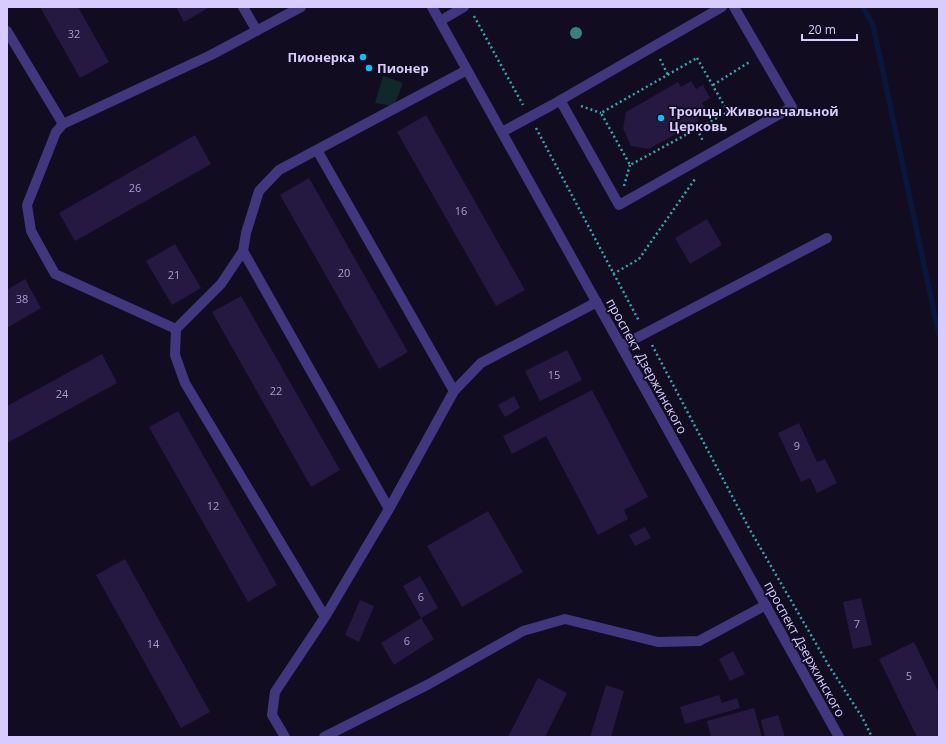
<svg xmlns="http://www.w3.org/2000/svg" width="946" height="744" font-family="'Open Sans',sans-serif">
<rect width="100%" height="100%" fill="#120c20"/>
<path fill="#0f282a" d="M383 76 403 83 394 106 375 103Z"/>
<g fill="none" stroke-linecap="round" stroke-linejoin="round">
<path stroke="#09163d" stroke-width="5.5" d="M863 7 873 25 939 335"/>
</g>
<path fill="#251841" d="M40 7H78L109 62 80 78Z
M176 7H210L184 22Z
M691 81 696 89 703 85 710 98 702 103 706 109 696 115 699 121 649 149 631 146 623 128 626 112 678 82 681 87Z
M426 115 525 290 496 306 397 132Z
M195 135 211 164 75 241 59 213Z
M309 178 408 352 379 369 280 195Z
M707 219 722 245 690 264 675 238Z
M175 244 201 288 172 305 146 261Z
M25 279 41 308 7 328V290Z
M241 296 340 470 311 487 212 312Z
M567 350 582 380 540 401 525 371Z
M102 354 117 383 7 443V406Z
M592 390 648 497 624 510 628 519 598 535 546 436 512 454 503 436Z
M514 396 520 408 505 417 498 405Z
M178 411 277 585 248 602 149 427Z
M799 423 817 462 825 459 837 483 817 493 810 478 801 482 778 433Z
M488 511 523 572 462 607 427 546Z
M645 527 651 538 635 546 629 535Z
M125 559 210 712 181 728 96 575Z
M420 576 438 608 421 618 403 586Z
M861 598 872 645 853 649 843 602Z
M360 600 374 606 359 642 345 635Z
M421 618 434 639 394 665 381 643Z
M914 642 939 693V737H917L879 659Z
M733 651 745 674 730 681 719 659Z
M538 678 567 693 545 737H508Z
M606 685 624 691 611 737H590Z
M719 695 722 703 737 698 740 708 685 724 680 707Z
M754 708 762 737H711L707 721Z
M778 715 785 737H765L761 720Z"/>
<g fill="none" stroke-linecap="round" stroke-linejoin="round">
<path stroke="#2cacb2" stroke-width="2.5" stroke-dasharray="2 3" stroke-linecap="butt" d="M474 16 523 105
M697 58 728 112 630 165 601 113Z
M660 59 668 75
M713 85 751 61
M581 106 601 113
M536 128 639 321
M697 129 703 141
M624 186 630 165
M613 274 639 259 695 179
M652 345 750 530 829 666 862 717 872 737"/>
<path stroke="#41377f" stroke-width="10" d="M243 7 257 31
M432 7 839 737
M440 21 464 7
M7 31 63 124
M560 100 619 205 792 107 734 7
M502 132 552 105 722 7
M317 150 454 391
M243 251 389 509
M176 329 55 274 31 231 27 205 56 132 63 124 211 55 301 7
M621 346 827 238
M325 617 185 383 175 355 176 329 221 284 243 251 246 233 259 191 279 170 467 70
M285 737 272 715 275 692 325 617 389 509 454 391 481 363 597 302
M324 737 429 684 523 631 565 619 658 642 699 641 766 605"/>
</g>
<circle fill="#38807f" cx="576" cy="33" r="6"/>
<g fill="#00c3f6" stroke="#120c20" stroke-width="1.5">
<circle cx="363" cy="57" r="4"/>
<circle cx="369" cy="68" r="4"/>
<circle cx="661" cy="118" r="4"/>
</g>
<g text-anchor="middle" stroke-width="3.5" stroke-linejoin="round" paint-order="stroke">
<g font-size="11" fill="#aa9ed0">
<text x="74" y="38">32</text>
<text x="135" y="192">26</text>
<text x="461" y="215">16</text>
<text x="344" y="277">20</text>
<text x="174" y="279">21</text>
<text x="22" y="303">38</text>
<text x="554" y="379">15</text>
<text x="276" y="395">22</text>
<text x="62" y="398">24</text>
<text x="797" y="450">9</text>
<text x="213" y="510">12</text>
<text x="421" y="601">6</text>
<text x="857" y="628">7</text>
<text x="407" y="645">6</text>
<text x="153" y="648">14</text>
<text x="909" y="680">5</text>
</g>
<g font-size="13" font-weight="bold" fill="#d7cbff" stroke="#120c20" text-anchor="start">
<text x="355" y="62" text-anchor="end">Пионерка</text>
<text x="377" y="73">Пионер</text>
<text x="669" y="116">Троицы Живоначальной<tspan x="669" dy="15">Церковь</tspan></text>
</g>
<g font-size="13" fill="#d7cbff" stroke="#120c20">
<text transform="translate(647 366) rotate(61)" y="5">проспект Дзержинского</text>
<text transform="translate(805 649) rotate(61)" y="5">проспект Дзержинского</text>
</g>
</g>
<rect width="946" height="744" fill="none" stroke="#d7cbff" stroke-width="16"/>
<path d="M802 34v6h55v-6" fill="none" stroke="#d7cbff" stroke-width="2"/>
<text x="808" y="34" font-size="12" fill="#d7cbff" stroke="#120c20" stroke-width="3" paint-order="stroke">20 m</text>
</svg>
